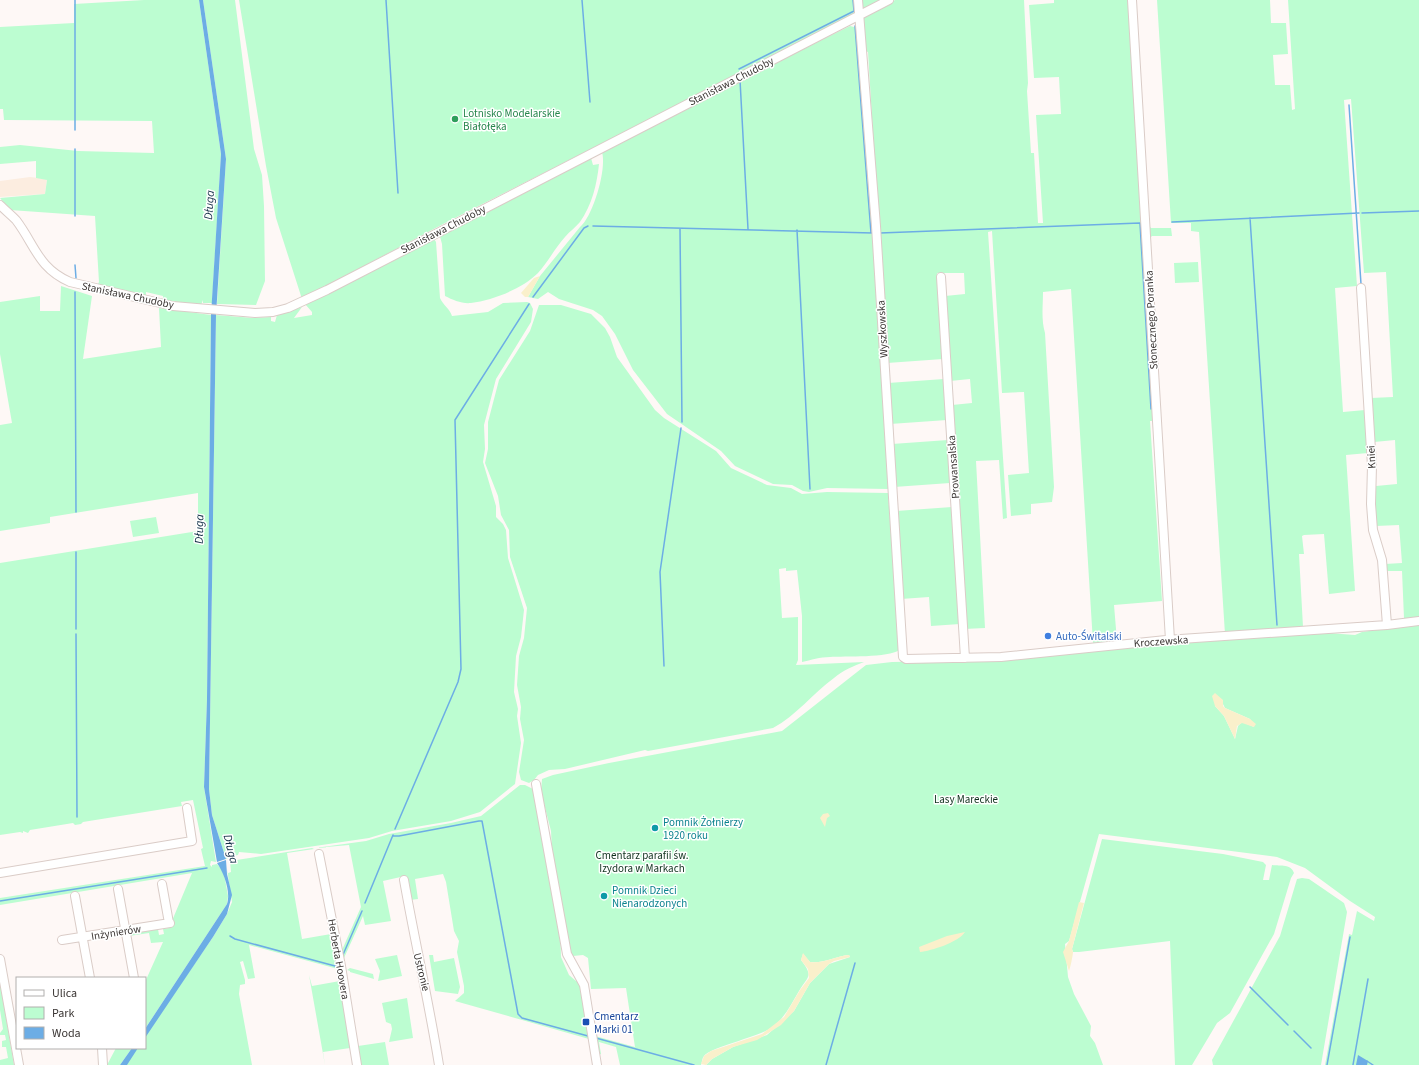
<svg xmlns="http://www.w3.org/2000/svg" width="1419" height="1065" font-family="'Source Sans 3',sans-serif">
<rect width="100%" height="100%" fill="#fef8f6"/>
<path fill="#fcede0" d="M30 177 47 179 45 194 0 197V181Z"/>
<path fill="#bcfdd1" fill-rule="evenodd" d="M144 0H199L221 154 212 303H203V300L201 305 163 300V296L146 292V296L97 286 99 282 95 216 10 210 0 198 45 194 47 180 36 178V161L0 164V147L20 145 78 151 154 153 152 121 4 120 3 109H0V27L74 23V4Z
M203 0H235L254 149 262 175 264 206 265 281 256 305 217 304 226 159Z
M239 0H856L857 14 445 223 302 299 276 218 266 166Z
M860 0H883L865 10 862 8Z
M895 0H1024L1028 83 1027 91 1031 153H1034L1038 223H1043L1036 115 1061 114 1059 77 1034 78 1029 5 1054 3V0H1129L1155 421H1150L1162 601 1114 605 1117 641 1093 643 1071 289 1043 292C1043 305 1041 320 1045 333L1054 487 1052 502 1031 504V514L1011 516 1008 475 1029 473 1024 392 1002 393 992 231 988 232 1007 518 1003 519 999 460 976 461 985 628 964 629 952 405 972 403 970 379 950 381 945 296 965 294 964 273H937L943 359 887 363 868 52 865 51 863 17Z
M1157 0H1270L1271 23H1286L1288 54 1273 55 1275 85H1290L1292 110 1295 109 1288 0H1419V619L1407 621 1404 618 1402 571H1386L1385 564 1402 563 1399 525 1376 526V486L1397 484 1395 440 1374 442 1371 398 1393 397 1386 272 1364 273 1351 99 1344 100 1357 286 1335 288 1343 412 1365 410 1368 453 1346 455 1355 591 1329 594 1324 534 1304 535 1302 536 1304 554H1299L1303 627 1225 634 1199 232 1191 231V223H1171Z
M850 26 858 28 878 302 888 489 827 488 809 492 803 491 792 485 773 484 735 466 721 451 667 414 633 370 615 334 602 316 593 310 559 299 548 292 538 299 528 297 540 276 580 227C593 216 607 169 602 152L737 82Z
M591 158 593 165 599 164C597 184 592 205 580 222 576 227 570 231 565 237 555 248 548 262 538 273 522 289 493 300 471 303 462 304 453 300 445 296L442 244 439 233Z
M1149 226 1151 228H1171L1172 236H1152L1149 239Z
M434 239 436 242 440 298C443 305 450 309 452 316L488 312 503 303 527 302 530 303 533 309 531 322 496 379 484 425 485 449 483 462 496 506V517L503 524 506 530 508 558 524 610 521 637 516 656 514 692 518 709 517 716 521 743 515 784 480 812 451 821 392 831 369 838 261 854 239 852 238 855 233 856 230 850V857L226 859 212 815 209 789 216 315 253 318 271 317V321L275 322 277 315 302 307 294 318 312 315V312L305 304Z
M1198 262 1199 282 1175 283 1174 263Z
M61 286 92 296 83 359 161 347 159 308 211 315 207 699 204 787 216 862 211 861 210 865 212 867V865L217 864 222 870 225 879 228 896 227 904 145 1029V982L163 942 151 943 149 933 129 936V934L158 929 159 935 164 934 163 929 169 928 192 873 0 905V898L205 866 201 849 203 848 193 800 181 802 182 806 83 822 81 824 75 825 73 823 30 830 28 833 23 831V833L20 832 0 835V563L198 531V493L50 517V523L0 531V425L12 423 0 354V302L40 296V311H60Z
M539 305H561L591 314 605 328 610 337 617 357 655 410 664 418 716 451 731 468 767 485 791 488 802 494 827 492 888 493 899 650C889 658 844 656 830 657 820 657 811 660 802 662V616L797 570 786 571V568L779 569 782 618 798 617V660L796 665 864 662C854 666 843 670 834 678 813 693 796 716 773 728L648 751 645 750 565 769 549 770 538 775 534 780 529 783 521 780 519 772 524 740 520 719 521 707 517 685 519 656 524 638 527 608 510 557 509 530 501 515 498 496 485 463 488 449V422L499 380 530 331Z
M944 379 947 420 890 424 888 383Z
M948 440 950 483 894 487 892 444Z
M952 507 960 624 931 626 929 597 901 599 896 511Z
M156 517 159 533 133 537 130 521Z
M1419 624V1065H1325L1349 934 1352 935 1357 911 1374 921 1375 917 1350 901 1305 868 1277 857 1099 834 1069 941 1065 944 1068 977 1074 994 1091 1026 1090 1036 1095 1043 1103 1065H706L712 1059 733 1047 767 1035 794 1011 810 983 829 964 850 957 849 955C836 956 823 964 810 962L803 954 801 960C814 977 808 976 799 991 790 1006 785 1018 771 1028 758 1037 711 1047 704 1056 702 1058 702 1063 701 1065H620L616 1047 599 1042 601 1054 598 1055 595 1036 635 1047 626 988 591 989 588 958 583 955 573 956 570 952 552 851 551 831 541 792 542 779 553 775 609 763 782 731 866 665 892 662 1016 660 1060 654 1184 642 1328 633 1355 635 1362 632ZM1220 698 1225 708 1250 719 1254 727 1242 722 1238 726 1235 739 1224 716 1215 706Z
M520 785H525L533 789 560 929 561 957 569 975 576 981H579L589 1039 455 1001 464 993V986L457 952 459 941 454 931 446 882 443 874 415 879 418 899 410 900 405 876 383 881 391 921 365 925 363 916 344 958V965L342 950 361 907 349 845 315 848 366 841 389 834 451 823 481 816Z
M1102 839 1223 854 1263 862 1266 865 1263 880H1269L1272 865C1281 866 1291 864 1294 873L1291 878 1274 934 1230 1013 1217 1023 1192 1065H1175L1170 941 1079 952H1073L1072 949Z
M312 848 314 849 287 853 302 939 331 934 338 969 249 945 255 978 248 979 243 961 240 962 245 980V984L240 985 239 994 252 1065H125L136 1048H145V1036L213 937 227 914 232 902 227 869 228 873 231 872 230 861Z
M1302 878 1309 879 1344 903 1347 912 1321 1065H1213L1212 1060 1280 936 1297 879Z
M397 955 402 976 378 981 380 971 375 959Z
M429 955H433L434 962 454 958 460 987 458 994 435 991Z
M350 968 373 974 374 979 350 972V971L347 970Z
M309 975 312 986 340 981 350 1048 323 1052 325 1065Z
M0 982 14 1065H0V1060L8 1058 6 1047H2V1041L6 1040 5 1035H0V1033L3 1029 0 1010Z
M407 998 413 1038 389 1042 392 1029 391 1024 386 1022 382 1003Z
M385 1042 389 1065H361L358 1046Z
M116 1048H132L120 1065H107Z"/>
<path fill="#faf0cb" d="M540 276 528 297H525L521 293 534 278Z
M1215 693 1223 700V706L1225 708 1250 719 1256 724 1254 727 1242 723 1237 726 1235 739 1224 716 1215 706 1212 696Z
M828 813 830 816 827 818 825 827 820 818 823 814Z
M1079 902 1084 903 1072 949 1073 952C1073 955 1070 969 1069 971L1063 952 1069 941Z
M965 932C959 942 931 951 920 952L919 947 947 936Z
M803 953 810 962C823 964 836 956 849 955L850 957 834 961 829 964 810 983 794 1011 781 1025 757 1040 733 1047 712 1059 706 1065 701 1064 704 1056 711 1051 762 1034 784 1017 800 990 809 978 808 969 801 960Z"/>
<path fill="#6cade5" d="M199 0H203L226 159 216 315 209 789 212 815 226 859 217 862 204 787 207 699 211 315 221 154Z
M226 860 227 874 232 895 227 914 213 937 145 1038V1029L227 904C231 892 224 873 217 863Z
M132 1048H138L127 1065H120Z
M1358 1055 1368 1061 1367 1065H1356Z"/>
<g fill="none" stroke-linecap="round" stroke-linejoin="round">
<path stroke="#6cade5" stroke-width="1.5" d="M386 0 398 193
M582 0 590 102
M855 26 871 233
M739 69 854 11 853 0
M740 80 748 229
M1349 105 1361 284
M75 130V0
M1362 213 1419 211
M75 216V149
M1250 218 1277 625
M1172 222 1359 213
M593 226 873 233
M680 229 682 422
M797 230 810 489
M880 233 1140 223 1151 409
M75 265 76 278
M75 292 76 512
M533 297 584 228 588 226
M76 552V629
M76 634 77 817
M664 666 660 572 681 428
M395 829 458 682 461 669 455 420 529 304
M393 836H399L479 821H482L518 1014 522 1018 588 1036
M0 901 207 868
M365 903 393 835
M230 936 235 939 335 966 338 965
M342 957 362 911
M1250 987 1288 1025
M1294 1031 1311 1048
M596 1038 694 1065
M1367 1061 1373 1065
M826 1065 855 963
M1327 1065 1350 937
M1353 1065 1368 979"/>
<g stroke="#daccc7" stroke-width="10">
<path id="minor" d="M858 0 876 226 903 657 906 659 1001 657 1166 640 1387 625 1419 621
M1132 0 1170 640
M0 205C5 210 11 215 16 220 35 245 38 268 70 282L173 306 255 313 273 312 288 308 327 290 889 0
M941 277 965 658
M1361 288 1372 466 1371 504 1373 530 1382 560 1387 625
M536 784 567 954 584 985 597 1065
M319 854 341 966 357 1065
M0 873 192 841 187 808
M404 880C415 942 429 1003 439 1065
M162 884 169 923
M118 889 134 978
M75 896 90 978
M62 940 170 923
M0 959 19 1065
M102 1048 103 1065"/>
</g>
<use href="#minor" stroke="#fff" stroke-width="8"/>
</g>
<circle fill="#2e9e5b" stroke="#fff" stroke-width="1.5" cx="455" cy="119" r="4"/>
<circle fill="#3f7fe0" stroke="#fff" stroke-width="1.5" cx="1048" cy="636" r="4"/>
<g fill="#0f9aa8" stroke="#fff" stroke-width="1.5">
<circle cx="655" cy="828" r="4"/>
<circle cx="604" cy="896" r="4"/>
</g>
<rect fill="#1a4fb4" stroke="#fff" stroke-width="1.5" x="582" y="1018" width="8" height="8" rx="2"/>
<g text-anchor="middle" stroke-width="3" stroke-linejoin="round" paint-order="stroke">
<g font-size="11" fill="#3b3634" stroke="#fff">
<text transform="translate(731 81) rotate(-27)" y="4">Stanisława Chudoby</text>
<text transform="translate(443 229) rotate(-27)" y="4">Stanisława Chudoby</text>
<text transform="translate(128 295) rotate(12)" y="4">Stanisława Chudoby</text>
<text transform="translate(1151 320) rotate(-93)" y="4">Słonecznego Poranka</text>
<text transform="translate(882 329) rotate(-93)" y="4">Wyszkowska</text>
<text transform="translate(1371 457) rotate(-93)" y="4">Kniei</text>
<text transform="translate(953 467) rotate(-94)" y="4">Prowansalska</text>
<text transform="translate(1161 641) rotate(-4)" y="4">Kroczewska</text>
<text transform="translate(116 932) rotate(-9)" y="4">Inżynierów</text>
<text transform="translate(339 959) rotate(80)" y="4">Herberta Hoovera</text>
<text transform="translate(422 972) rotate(76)" y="4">Ustronie</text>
</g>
<g font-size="11" fill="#27864d" stroke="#fff" text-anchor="start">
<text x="463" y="117">Lotnisko Modelarskie<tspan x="463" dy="13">Białołęka</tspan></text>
</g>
<g font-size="11" fill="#366cbe" stroke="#fff" text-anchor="start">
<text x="1056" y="640">Auto-Świtalski</text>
</g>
<g font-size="11" fill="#10321e" stroke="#fff">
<text x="966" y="803">Lasy Mareckie</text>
<text x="642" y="859">Cmentarz parafii św.<tspan x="642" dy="13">Izydora w Markach</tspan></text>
</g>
<g font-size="11" fill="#0d838f" stroke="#fff" text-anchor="start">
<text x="663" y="826">Pomnik Żołnierzy<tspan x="663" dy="13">1920 roku</tspan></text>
<text x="612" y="894">Pomnik Dzieci<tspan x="612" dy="13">Nienarodzonych</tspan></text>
</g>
<g font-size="11" fill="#164399" stroke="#fff" text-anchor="start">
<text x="594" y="1020">Cmentarz<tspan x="594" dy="13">Marki 01</tspan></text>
</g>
<g font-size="12" font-style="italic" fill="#122e45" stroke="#fff">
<text transform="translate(209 205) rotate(-86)" y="4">Długa</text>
<text transform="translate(199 529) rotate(-89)" y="4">Długa</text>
<text transform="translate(231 849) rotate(76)" y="4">Długa</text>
</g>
</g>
<rect x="16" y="977" width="130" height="72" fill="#ffffff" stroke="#b1afae"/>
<rect x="24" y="990" width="20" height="6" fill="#ffffff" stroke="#b1afae"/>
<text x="52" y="997" font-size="12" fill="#3b3634">Ulica</text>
<rect x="24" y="1007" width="20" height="12" fill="#bcfdd1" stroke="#b1afae"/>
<text x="52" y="1017" font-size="12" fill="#3b3634">Park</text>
<rect x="24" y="1027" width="20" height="12" fill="#6cade5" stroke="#b1afae"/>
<text x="52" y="1037" font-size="12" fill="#3b3634">Woda</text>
</svg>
